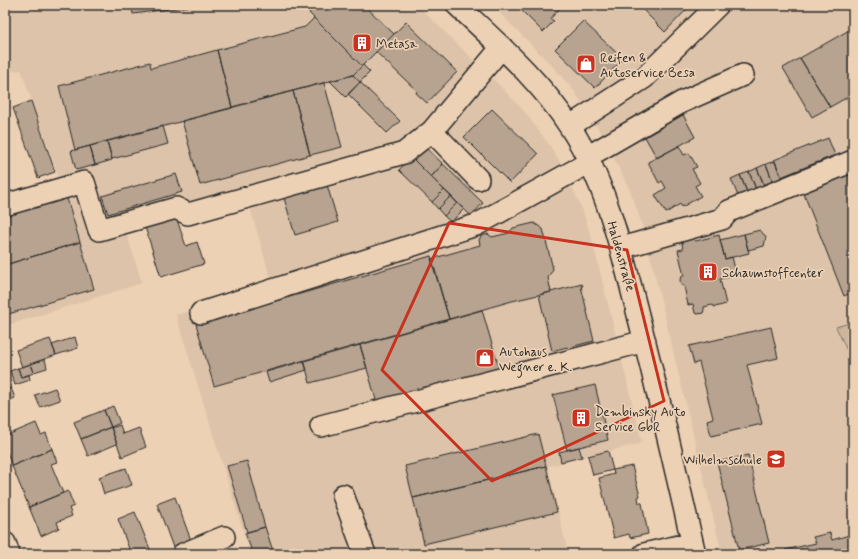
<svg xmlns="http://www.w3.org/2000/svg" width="858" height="559" font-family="Mynerve,sans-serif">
<rect width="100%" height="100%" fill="#edd1b4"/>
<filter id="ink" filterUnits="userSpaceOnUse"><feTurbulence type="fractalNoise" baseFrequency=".025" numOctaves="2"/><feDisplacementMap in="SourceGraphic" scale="8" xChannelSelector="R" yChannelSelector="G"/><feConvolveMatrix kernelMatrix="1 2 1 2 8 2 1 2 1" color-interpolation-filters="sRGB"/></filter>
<g filter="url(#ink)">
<path fill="#ddc3a9" d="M5 5H417L490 76 525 112 550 146 564 169 582 209 592 239 642 443 548 466 568 554H252L246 540 176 315 272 284 246 193 125 229 142 283 5 326V194L58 177 21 70 5 73Z
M492 5H853V319L846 324 836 328 853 363V554H722L652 263 643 227 630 190 604 138 575 92 556 70Z"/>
<path fill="#ceb69e" stroke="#7c7064" d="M853 319V363L836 327 846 324Z"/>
<path fill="#b7a38f" stroke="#2b2b2b" d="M131 5H198L133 14Z
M317 5H364L394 34 362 66 309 13Z
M516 5H563L550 19 554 21 543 32Z
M638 5H683L687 9 665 32Z
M683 5H692L687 9Z
M314 18 362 66 353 75 232 107 217 50 305 27Z
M583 21 623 59 595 88 555 49Z
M406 22 457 72 427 103 416 93 417 91 376 52Z
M851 29 853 33V94L830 107 800 58Z
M217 50 232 108 75 150 59 86 150 62 151 68Z
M800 58 830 107 812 117 783 68Z
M363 65 370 72 360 82 353 75Z
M353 75 360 82 346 97 330 81Z
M360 82 400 121 387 133 348 94Z
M324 83 342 147 310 155 293 91Z
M293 91 310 155 200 185 182 121Z
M31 101 55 172 38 178 13 108Z
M492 109 538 154 510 183 464 137Z
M682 113 695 137 657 158 645 137 666 125 665 123Z
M163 126 168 144 112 159 107 141Z
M828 138 835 155 781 177 774 160Z
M107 141 112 160 95 165 90 146Z
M423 145 443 164 431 177 411 157Z
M90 146 95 165 76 170 71 151Z
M679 146 684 155 689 153 697 167 692 169 700 183 695 186 701 196 682 207 680 204 666 213 655 195 666 188 662 181 659 183 648 162Z
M411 157 444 190 432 202 399 170Z
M775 161 782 178 773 182 766 164Z
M443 164 483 203 471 216 431 177Z
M766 164 773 182 764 185 757 168Z
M757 168 764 185 756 189 749 172Z
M847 170 853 184V292L844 296 802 189Z
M749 172 756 189 747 192 740 175Z
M176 174 182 192 108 214 102 196Z
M740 175 747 192 738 196 731 179Z
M327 185 338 222 295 235 284 198Z
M444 190 451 196 438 209 432 202Z
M66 195 80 242 5 265V214Z
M451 196 457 203 444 216 438 209Z
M457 203 464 209 451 222 444 216Z
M175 214 186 246 197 242 204 264 161 277 144 224Z
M534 223 543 229 553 269 548 278 551 292 512 301 449 319 431 259 480 245 479 240 481 236 488 234 492 237 509 233 513 228Z
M760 230 766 237 764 246 748 250 744 234Z
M744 234 749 253 725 259 720 240Z
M719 235 725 259 732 257 735 269 730 277 720 279 726 304 715 307 712 305 704 307V310L703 313 698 314 695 313 693 304 688 305 684 286 681 285 680 280 681 276H684L678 250 683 249 682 244 685 240 691 238 696 241Z
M80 242 94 289 5 315V265Z
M431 256 449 319 214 386 196 324Z
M582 284 583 286H581L594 341 574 346 575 349 568 351 567 347 552 351 539 295Z
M853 292V303L849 293Z
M482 310 499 368 377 403 360 345Z
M771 327 778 358 747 365 762 424 711 436 707 420 713 418 699 362 694 364 689 346Z
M75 337 78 348 56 355 52 345Z
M50 339 56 355 22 367 16 350Z
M360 345 367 368 310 383 304 361Z
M45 359 47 368 34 372 31 364Z
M304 361 307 370 269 382 266 372Z
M31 364 34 373 21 377 18 368Z
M18 368 21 377 29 375 30 380 15 385 10 371Z
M595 385 608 440 567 450 553 395Z
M11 388 15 398 8 401 10 407 5 409V390Z
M55 388 60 400 40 407 35 395Z
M113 406 120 423 111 427 104 410Z
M104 410 111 427 81 439 74 422Z
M36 423 41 435 46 433 52 449 12 466 5 447V436Z
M120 425 123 434 139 428 146 447 122 457 111 428Z
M111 427 117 444 88 456 81 439Z
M538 434 546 466 413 498 405 466Z
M579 447 582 457 561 462 559 452Z
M52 449 57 462 51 464 63 493 29 507 12 466Z
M608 451 613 470 593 475 588 456Z
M748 455 769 543 739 550 717 462Z
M247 461 265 527 247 532 227 466Z
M546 466 557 512 424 544 413 498Z
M632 466 640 496 638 497 639 503H642L648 534 630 538 629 534 614 538 599 478 614 474 613 470Z
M126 468 132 485 104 494 99 477Z
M68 491 74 506 69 508 72 516 57 522 59 528 41 536 29 507Z
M175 497 192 543 174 550 157 504Z
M135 512 152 554H131L118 519Z
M265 527 274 554H253L245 533Z
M830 533 832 540 853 534V554H786V553L785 550 816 543 813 537Z"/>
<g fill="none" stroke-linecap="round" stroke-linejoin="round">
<g stroke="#2b2b2b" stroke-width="24">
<path id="minor" d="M457 5C497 43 540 80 570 127 606 182 621 248 637 311 658 392 676 473 695 554
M570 126 644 78 718 5
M587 157 682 102 743 75
M478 179 432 131 502 47
M5 205 84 182 99 230 176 208 188 214 404 153 432 131
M621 248 722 219 729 211 853 161
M201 313 476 225 590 162
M321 426 645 341
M343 495 365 554
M5 543 9 554
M183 554 224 537
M644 554 692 543"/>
</g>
<use href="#minor" stroke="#edd1b4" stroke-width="21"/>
</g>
</g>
<path fill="none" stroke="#c8321e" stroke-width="3" stroke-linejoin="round" d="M449 223 627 250 664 401 492 481 382 370Z"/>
<defs>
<g id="building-square" transform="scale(1)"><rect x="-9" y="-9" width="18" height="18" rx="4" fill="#c8321e" stroke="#edd1b4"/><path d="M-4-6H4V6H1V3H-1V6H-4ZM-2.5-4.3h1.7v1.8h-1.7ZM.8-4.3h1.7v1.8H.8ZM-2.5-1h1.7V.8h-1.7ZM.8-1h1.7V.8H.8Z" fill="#fff"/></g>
<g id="shop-square" transform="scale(1)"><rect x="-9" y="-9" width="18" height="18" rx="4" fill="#c8321e" stroke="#edd1b4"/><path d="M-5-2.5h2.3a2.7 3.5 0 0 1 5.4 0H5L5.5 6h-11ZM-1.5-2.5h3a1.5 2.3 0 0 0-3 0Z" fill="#fff"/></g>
<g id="school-square" transform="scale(1)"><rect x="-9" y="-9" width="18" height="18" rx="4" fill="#c8321e" stroke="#edd1b4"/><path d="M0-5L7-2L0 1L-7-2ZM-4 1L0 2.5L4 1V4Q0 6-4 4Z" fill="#fff"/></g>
</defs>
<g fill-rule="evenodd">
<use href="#building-square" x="362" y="43"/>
<use href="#shop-square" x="586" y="64"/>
<use href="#building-square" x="708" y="272"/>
<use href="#shop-square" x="485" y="358"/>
<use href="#building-square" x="581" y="418"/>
<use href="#school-square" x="776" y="459"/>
</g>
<g text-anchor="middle" stroke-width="3.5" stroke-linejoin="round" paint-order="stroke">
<g font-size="13" fill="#2b2b2b" stroke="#edd1b4" text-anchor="start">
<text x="376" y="48">Metasa</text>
<text x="600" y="62">Reifen &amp;<tspan x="600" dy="15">Autoservice Besa</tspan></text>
<text x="722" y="277">Schaumstoffcenter</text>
<text x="499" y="356">Autohaus<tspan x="499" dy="15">Wegner e. K.</tspan></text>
<text x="595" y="416">Dembinsky Auto<tspan x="595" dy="15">Service GbR</tspan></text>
<text x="762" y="464" text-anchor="end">Wilhelmschule</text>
</g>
<g font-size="13" fill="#2b2b2b" stroke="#edd1b4">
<text transform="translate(622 256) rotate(74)" y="5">Haldenstraße</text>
</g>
</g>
<rect width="858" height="559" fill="none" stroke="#edd1b4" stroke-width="20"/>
<rect x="10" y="10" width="838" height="539" fill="none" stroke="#2b2b2b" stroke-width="1.5" filter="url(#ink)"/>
</svg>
